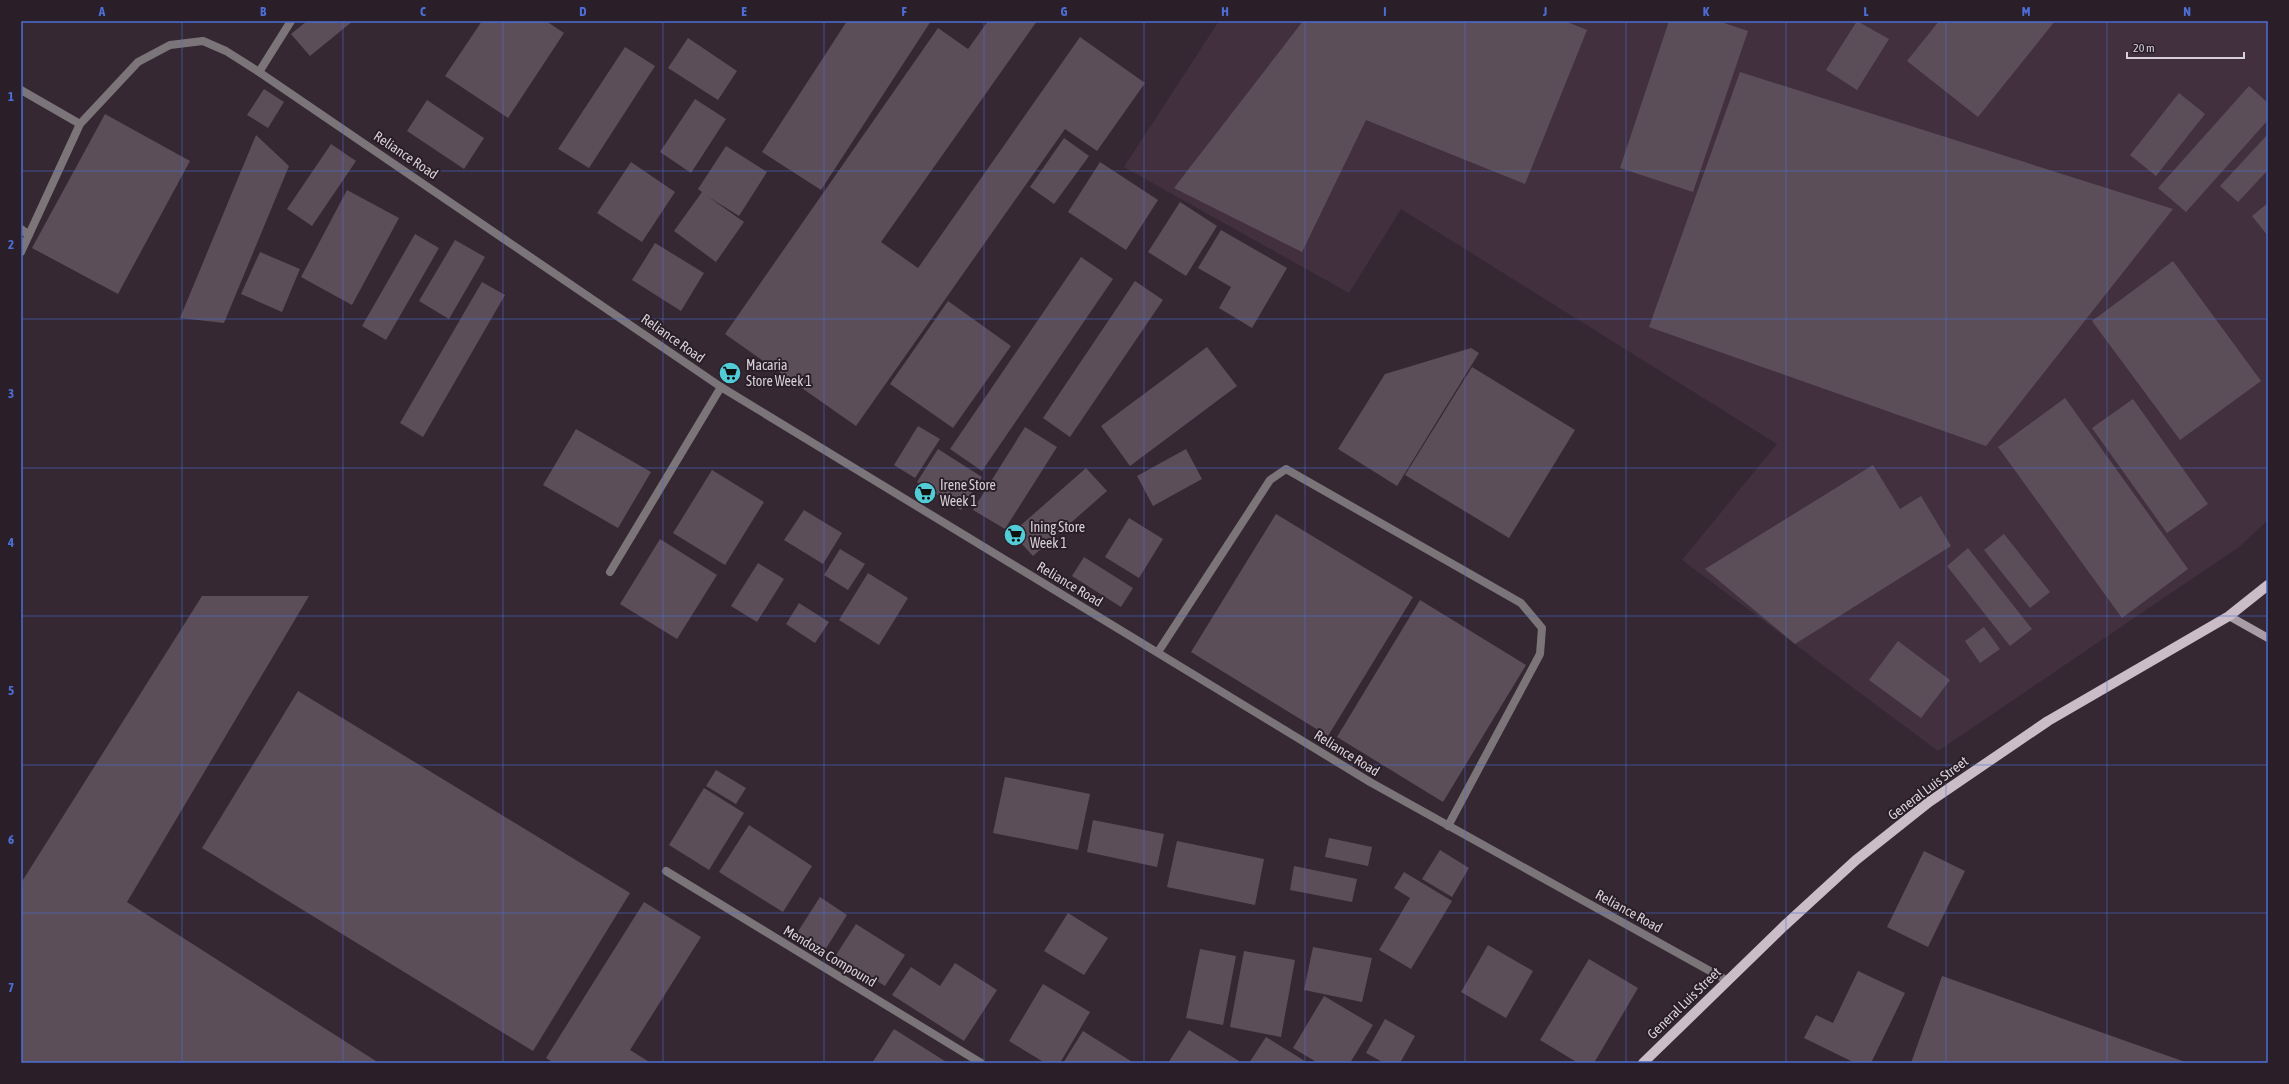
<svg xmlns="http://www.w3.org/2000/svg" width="2289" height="1084" font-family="'Asap Condensed',sans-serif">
<rect width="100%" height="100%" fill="#352832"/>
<path fill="#42303e" d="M1219 21H2268V520L2239 547 1938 751 1682 560 1777 444 1401 209 1349 293 1124 167Z"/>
<path fill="#5c4e59" d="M307 21H353L310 56 291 34Z
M482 21H546L564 33 508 118 445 76Z
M847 21H931L821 190 762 152Z
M988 21H1037L881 242 918 268 1080 37 1145 83 1097 151 1065 129 856 426 725 334 938 28 968 49Z
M1303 21H1565L1587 30 1525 184 1366 120 1302 252 1174 188Z
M1669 21H1718L1748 31 1693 192 1620 168Z
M1857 21 1889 39 1857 90 1826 70Z
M1939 21H2055L1978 117 1907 61Z
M688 38 737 71 718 100 668 68Z
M625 47 655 66 589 168 558 149Z
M1740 72 2173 209 1986 446 1649 327Z
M2249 86 2268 103V120L2186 212 2158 188Z
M264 89 284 102 268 128 247 115Z
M2179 93 2205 114 2156 176 2130 155Z
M695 99 726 119 691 173 660 152Z
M427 100 484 138 464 169 407 131Z
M105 114 190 161 118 294 32 248Z
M2268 134V170L2238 202 2220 186Z
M256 135 289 166 224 323 180 318Z
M1064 138 1089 156 1054 204 1030 187Z
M331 144 356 161 312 226 287 209Z
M726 146 767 172 739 216 707 196 744 222 716 262 674 231 702 192 698 189Z
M631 162 675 192 642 242 597 213Z
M1100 162 1158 200 1126 250 1068 212Z
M347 190 399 218 352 305 301 277Z
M1180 202 1217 226 1186 276 1148 252Z
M2268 203V236L2252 216Z
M1221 230 1287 268 1252 328 1219 308 1231 287 1198 268Z
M415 234 439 248 386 340 362 326Z
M455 240 485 257 449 319 419 301Z
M655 243 704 273 681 311 632 280Z
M260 252 300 269 282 312 241 294Z
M1081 257 1113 279 982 471 950 449Z
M2173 261 2261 381 2180 440 2092 321Z
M1135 281 1163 300 1070 437 1043 418Z
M482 282 505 295 423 437 400 423Z
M948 301 1011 346 953 428 890 384Z
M1207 347 1237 386 1130 466 1101 426Z
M1471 348 1479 353 1397 486 1338 449 1385 374Z
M1472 367 1575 430 1509 538 1405 475Z
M2065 398 2188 569 2122 618 1998 447Z
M2133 399 2208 504 2167 533 2092 428Z
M918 426 940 439 915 478 894 465Z
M1025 427 1057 447 1005 529 973 510Z
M576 429 651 472 618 528 543 485Z
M938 449 982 477 961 510 917 482Z
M1186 449 1202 479 1153 506 1137 476Z
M1873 465 1900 509 1921 496 1951 546 1795 644 1705 569Z
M1086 468 1107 491 1033 556 1012 533Z
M712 470 764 502 725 565 673 533Z
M804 510 842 533 823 564 784 540Z
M1276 514 1413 597 1328 736 1191 652Z
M1129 518 1163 539 1139 578 1105 557Z
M2004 534 2050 592 2030 608 1984 550Z
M660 539 717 575 677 639 620 604Z
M1968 548 2032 629 2010 646 1947 566Z
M840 549 865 564 848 590 824 575Z
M1084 557 1133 588 1121 607 1072 576Z
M758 563 784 579 757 622 731 606Z
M868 573 908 598 879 645 839 620Z
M202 596H309L127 902 379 1063H21V883Z
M1420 600 1526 665 1443 802 1337 737Z
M799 603 829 622 815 643 786 624Z
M1984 627 2000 649 1980 663 1965 641Z
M1898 641 1950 680 1921 718 1869 680Z
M298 691 630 893 533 1051 202 848Z
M716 770 746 788 736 804 706 786Z
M1005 777 1090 794 1078 850 993 833Z
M704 788 744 813 709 870 669 845Z
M1093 820 1164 834 1157 867 1087 852Z
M749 825 812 866 783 912 719 872Z
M1329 838 1372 847 1368 866 1325 857Z
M1177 841 1264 859 1255 905 1167 887Z
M1440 850 1469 868 1452 897 1422 879Z
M1924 851 1965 871 1928 947 1887 927Z
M1294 866 1357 879 1352 902 1290 890Z
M1404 872 1452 901 1411 969 1379 950 1410 898 1394 888Z
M820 897 847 915 825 950 797 933Z
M644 902 701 937 630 1050 651 1063H554L546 1058Z
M1068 913 1108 938 1084 975 1044 951Z
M856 924 905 955 885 986 836 955Z
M1488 945 1533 971 1506 1018 1461 992Z
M1313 947 1372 958 1362 1002 1304 990Z
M1200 949 1236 956 1223 1025 1186 1018Z
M1244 951 1295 960 1281 1037 1230 1027Z
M1589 959 1638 988 1594 1063H1578L1540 1040Z
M955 963 997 990 964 1041 892 995 911 967 940 986Z
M1858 971 1905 993 1871 1063H1855L1804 1038 1816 1015 1833 1023Z
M1942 976 2188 1063H1911Z
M1043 984 1090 1012 1060 1063H1045L1009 1041Z
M1324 996 1373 1025 1350 1063H1318L1293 1048Z
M1385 1019 1415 1036 1400 1063H1384L1366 1053Z
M894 1029 948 1063H872Z
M1189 1030 1239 1061 1238 1063H1168Z
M1083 1031 1134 1063H1063Z
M1266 1037 1308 1063H1249Z"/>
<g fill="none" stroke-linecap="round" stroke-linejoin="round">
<path stroke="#7b757a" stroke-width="8" d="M21 90 80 124
M21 229 29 235
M21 252 80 124 138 62 170 45 203 41 226 51 259 72
M610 572 721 387
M1158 652 1270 480 1286 469 1521 603 1542 628 1540 654 1448 826"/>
<path stroke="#7b757a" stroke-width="8" d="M291 21 259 72 721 387 1370 782 1728 981
M666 871 981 1063"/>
<path stroke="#a89da5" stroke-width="8" d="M2229 616 2268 638"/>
<path stroke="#cabdc7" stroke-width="10" d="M1643 1063 1784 926 1856 860 1929 802 2048 721 2229 616 2268 585"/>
</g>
<path fill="none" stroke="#4c6ed8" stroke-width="1" stroke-opacity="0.55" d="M182 21V1063M343 21V1063M503 21V1063M663 21V1063M824 21V1063M984 21V1063M1144 21V1063M1305 21V1063M1465 21V1063M1626 21V1063M1786 21V1063M1946 21V1063M2107 21V1063M21 171H2268M21 319H2268M21 468H2268M21 616H2268M21 765H2268M21 913H2268"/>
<defs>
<g id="supermarket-disc" transform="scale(1.15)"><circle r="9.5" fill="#52ccd6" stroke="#2a1f28"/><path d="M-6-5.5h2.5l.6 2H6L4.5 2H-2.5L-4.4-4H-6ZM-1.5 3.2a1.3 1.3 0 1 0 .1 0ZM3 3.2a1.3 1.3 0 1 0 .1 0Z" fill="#111"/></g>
</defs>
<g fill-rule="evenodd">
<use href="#supermarket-disc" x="730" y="373"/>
<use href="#supermarket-disc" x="925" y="493"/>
<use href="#supermarket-disc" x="1015" y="535"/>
</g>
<g text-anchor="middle" stroke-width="4" stroke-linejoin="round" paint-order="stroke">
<g font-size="14" fill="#d8d0d7" stroke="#2a1f28">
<text transform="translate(406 155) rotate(34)" y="5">Reliance Road</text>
<text transform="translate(673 338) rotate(35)" y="5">Reliance Road</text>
<text transform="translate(1070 584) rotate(31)" y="5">Reliance Road</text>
<text transform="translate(1347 753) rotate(32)" y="5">Reliance Road</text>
<text transform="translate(1928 788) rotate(-37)" y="5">General Luis Street</text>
<text transform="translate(1629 911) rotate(29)" y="5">Reliance Road</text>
<text transform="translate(830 956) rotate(31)" y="5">Mendoza Compound</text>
<text transform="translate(1684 1003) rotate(-44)" y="5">General Luis Street</text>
</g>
<g font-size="14" fill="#d8d0d7" stroke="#2a1f28" text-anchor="start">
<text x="746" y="370">Macaria<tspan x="746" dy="16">Store Week 1</tspan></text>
<text x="940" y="490">Irene Store<tspan x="940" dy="16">Week 1</tspan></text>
<text x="1030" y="532">Ining Store<tspan x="1030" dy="16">Week 1</tspan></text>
</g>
</g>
<rect width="2289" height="1084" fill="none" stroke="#2a1f28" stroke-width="44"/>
<path d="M2127 52v6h117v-6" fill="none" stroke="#d8d0d7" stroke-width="2"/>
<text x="2133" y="52" font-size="12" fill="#d8d0d7" stroke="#2a1f28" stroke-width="3" paint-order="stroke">20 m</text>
<rect x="22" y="22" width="2245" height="1040" fill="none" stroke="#4c6ed8" stroke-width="1.5"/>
<g font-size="13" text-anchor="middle" font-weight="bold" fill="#4c6ed8">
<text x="102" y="16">A</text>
<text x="263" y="16">B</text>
<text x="423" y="16">C</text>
<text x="583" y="16">D</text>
<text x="744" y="16">E</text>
<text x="904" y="16">F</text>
<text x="1064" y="16">G</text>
<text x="1225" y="16">H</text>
<text x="1385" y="16">I</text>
<text x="1545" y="16">J</text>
<text x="1706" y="16">K</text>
<text x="1866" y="16">L</text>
<text x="2026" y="16">M</text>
<text x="2187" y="16">N</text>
<text x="11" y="101">1</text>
<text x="11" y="249">2</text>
<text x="11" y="398">3</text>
<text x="11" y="547">4</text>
<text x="11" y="695">5</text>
<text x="11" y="844">6</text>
<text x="11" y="992">7</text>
</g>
</svg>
